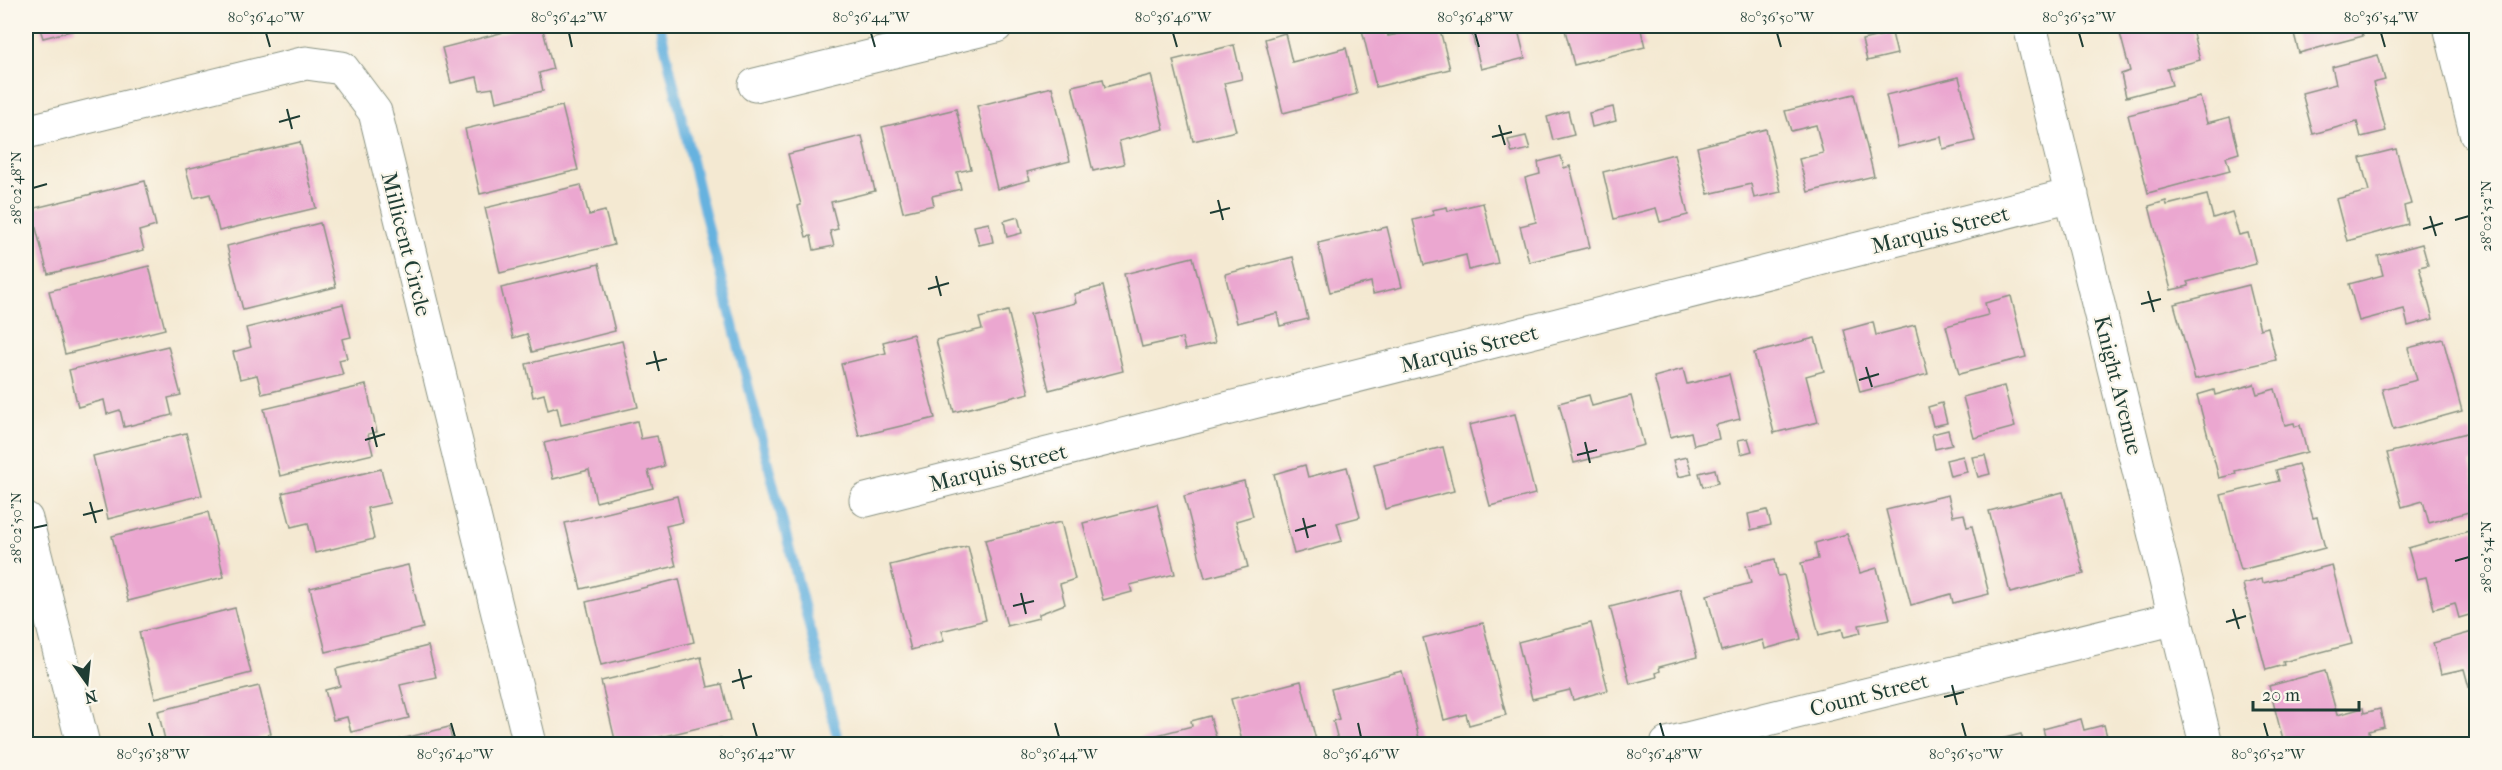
<svg xmlns="http://www.w3.org/2000/svg" width="2502" height="770" font-family="'IM FELL French Canon',serif">
<rect width="100%" height="100%" fill="#fbf7ec"/>
<filter id="ink" filterUnits="userSpaceOnUse"><feTurbulence type="fractalNoise" baseFrequency=".0167" numOctaves="2"/><feDisplacementMap in="SourceGraphic" scale="12" xChannelSelector="R" yChannelSelector="G"/><feConvolveMatrix kernelMatrix="1 2 1 2 8 2 1 2 1" color-interpolation-filters="sRGB"/></filter>
<filter id="wash" filterUnits="userSpaceOnUse"><feTurbulence type="fractalNoise" baseFrequency=".008" numOctaves="4" result="noise"/><feDisplacementMap in="SourceGraphic" scale="24" xChannelSelector="R" yChannelSelector="G"/><feGaussianBlur stdDeviation="1.35" result="paint"/><feColorMatrix in="noise" values="0 0 0 0 0 0 0 0 0 0 0 0 0 0 0 0 0 1.4 0 .05"/><feComposite in="paint" operator="in"/></filter>
<g filter="url(#wash)">
<rect width="100%" height="100%" fill="#f4e9d2"/>
<g fill="none" stroke-linecap="round" stroke-linejoin="round">
<path stroke="#66b2df" stroke-width="10" d="M660 26 700 195 839 744"/>
</g>
<g id="blocks">
<path fill="#eba7d0" d="M39 26H74L75 30 43 38Z
M528 26H542L553 69 539 73 543 91 496 102 493 88 480 90 477 77 451 83 442 48Z
M1361 26H1386L1388 36 1439 26 1450 69 1376 87Z
M1470 26H1517L1525 58 1481 69Z
M1564 26H1640L1645 47 1574 65Z
M2118 26H2145V28L2155 26H2191L2200 60 2167 69 2172 85 2126 97 2121 74 2130 71Z
M2292 26H2360L2363 36 2299 53Z
M1285 33 1292 62 1346 48 1357 94 1283 113 1265 39Z
M1892 33 1897 54 1867 61 1862 40Z
M1234 45 1242 79 1224 83 1236 131 1193 141 1173 60Z
M2378 55 2385 80 2373 83 2386 131 2361 137 2357 122 2313 134 2302 93 2336 84 2332 67Z
M1151 75 1164 129 1119 141 1124 164 1093 171 1072 86 1103 79 1105 87Z
M1959 77 1975 141 1943 149 1941 137 1898 147 1886 95Z
M1052 87 1070 161 1027 172 1030 180 997 189 977 106Z
M1854 94 1874 176 1808 192 1799 159 1823 153 1816 125 1791 131 1785 111Z
M2200 97 2207 123 2230 117 2239 153 2226 157 2230 171 2148 193 2128 115Z
M562 106 578 170 480 194 465 129Z
M1613 107 1616 121 1592 127 1589 113Z
M956 109 971 169 957 172 961 189 932 196 934 205 903 212 882 127Z
M1568 111 1574 135 1553 140 1547 117Z
M1766 129 1781 192 1754 198 1751 184 1708 194 1697 147Z
M862 136 875 191 831 202 838 229 830 231 834 246 814 250 811 236 806 237 798 206 801 205 788 154Z
M1526 136 1530 149 1512 153 1508 140Z
M300 142 316 208 219 231 210 194 194 198 186 169Z
M2396 149 2411 204 2404 206 2408 224 2347 241 2336 199 2369 191 2360 158Z
M1674 154 1688 215 1660 222 1656 208 1614 219 1603 172Z
M1561 156 1564 168 1570 166 1590 247 1529 262 1520 226 1536 222 1525 178 1540 174 1538 162Z
M145 181 156 226 139 231 144 250 48 274 31 209Z
M581 185 589 215 605 211 614 245 500 273 485 208Z
M2207 195 2213 218 2232 212 2239 235 2248 233 2256 264 2187 282 2189 286 2171 290 2149 206 2166 201 2167 205Z
M1483 203 1498 263 1469 270 1466 255 1424 265 1413 220 1434 215 1432 210 1447 207 1448 211Z
M1018 217 1022 233 1007 237 1004 221Z
M320 223 336 287 243 310 227 246Z
M989 223 993 242 979 245 974 226Z
M1387 227 1402 287 1373 294 1371 282 1330 292 1318 243Z
M2422 244 2428 265 2419 267 2433 319 2408 326 2404 309 2359 321 2349 284 2383 275 2378 256Z
M1193 257 1215 343 1185 350 1182 338 1142 347 1124 274Z
M1293 257 1308 319 1280 326 1277 313 1237 323 1225 274Z
M599 264 615 331 532 352 527 334 513 338 501 288Z
M149 266 165 329 65 354 49 291Z
M2249 285 2260 329 2268 327 2276 360 2195 379 2174 304Z
M1103 286 1123 371 1049 390 1030 314 1076 303 1074 294Z
M2011 296 2026 357 1959 374 1946 326 1988 315 1985 303Z
M343 304 351 337 342 339 347 358 339 360 343 375 262 394 257 375 240 379 233 352 251 347 246 328Z
M1008 311 1029 393 954 412 936 340 982 329 979 318Z
M1873 322 1876 335 1915 325 1928 374 1860 392 1844 330Z
M913 334 935 418 859 436 841 364 886 353 883 342Z
M1815 338 1824 371 1806 376 1818 422 1774 433 1754 353Z
M2443 339 2462 411 2393 430 2382 389 2417 380 2408 348Z
M622 341 638 407 561 425 557 407 548 410 544 394 533 397 526 364Z
M168 346 181 395 168 398 172 415 124 427 120 410 107 414 104 400 78 407 69 370Z
M1683 369 1687 384 1729 374 1740 419 1716 425 1719 439 1694 445 1691 432 1670 437 1654 377Z
M2254 384 2257 394 2275 389 2285 425 2294 423 2295 427 2300 425 2307 452 2235 471 2236 474 2219 478 2197 395 2214 390 2215 395Z
M366 385 377 432 368 434 373 454 280 476 264 409Z
M2004 386 2015 427 1974 438 1963 397Z
M1589 395 1592 406 1631 396 1644 445 1574 463 1559 403Z
M1942 403 1947 423 1933 426 1928 407Z
M1515 414 1535 494 1490 506 1469 425Z
M637 421 641 439 657 436 664 466 648 471 653 488 596 502 589 470 553 479 544 443Z
M1948 430 1952 445 1935 449 1932 434Z
M2471 432 2476 455V461L2470 463 2476 486V510L2429 523 2423 501 2402 507 2387 453Z
M186 433 202 495 108 519 93 456Z
M1748 438 1752 451 1741 454 1738 440Z
M1443 447 1454 491 1385 509 1374 464Z
M1985 455 1990 474 1978 477 1972 457Z
M1963 456 1967 472 1950 476 1946 460Z
M1687 457 1692 474 1678 477 1673 460Z
M2298 464 2313 518 2317 517 2325 548 2241 570 2221 495 2279 481 2276 470Z
M1305 465 1308 477 1347 467 1360 517 1337 523 1342 541 1294 554 1274 474Z
M381 469 390 503 367 508 374 539 315 553 308 523 291 527 282 493Z
M1715 469 1718 483 1703 487 1699 473Z
M1244 481 1253 516 1236 521 1248 567 1205 578 1184 496Z
M2063 492 2084 574 2010 593 1989 511Z
M1948 495 1953 516 1964 514 1967 527 1972 526 1989 594 1953 603 1951 594 1911 605 1886 510Z
M677 496 683 522 666 526 676 566 581 589 565 523Z
M1157 504 1175 574 1130 585 1132 592 1103 600 1083 523Z
M1767 510 1771 525 1751 530 1748 514Z
M208 512 224 577 128 601 112 536Z
M1061 522 1075 579 1060 584 1065 604 1039 614V618L1007 626 985 540Z
M2476 529V613L2459 618 2455 603 2434 609 2426 577 2417 579 2408 548Z
M1847 534 1860 573 1877 568 1890 619 1859 625 1861 633 1844 637 1842 629 1819 635 1801 563 1818 559 1815 543Z
M968 546 986 620 941 631 944 641 911 650 890 565Z
M1775 559 1778 576 1784 575 1801 639 1765 649 1763 640 1721 651 1707 595 1751 583 1746 566Z
M408 565 423 628 326 652 310 588Z
M2332 565 2352 644 2283 662 2284 665 2266 670 2243 584 2262 579 2263 583Z
M679 579 694 642 601 665 586 602Z
M1680 589 1697 657 1659 667 1660 671 1656 673 1657 677 1630 684 1610 607Z
M235 608 251 673 155 698 139 632Z
M1483 623 1506 715 1469 725 1466 714 1444 720 1423 638Z
M1591 623 1608 690 1573 700 1570 690 1532 699 1518 642Z
M2476 631V713L2464 669 2441 674 2433 643Z
M428 646 436 677 400 685 409 718 351 732 347 717 333 720 325 690 340 686 336 669Z
M701 657 708 687 722 684 731 720 632 744H616L601 681Z
M1402 671 1419 738 1393 744H1384L1382 738 1358 744H1339L1333 721 1339 719 1331 689Z
M2325 671 2337 715 2363 708 2364 713 2380 709 2384 727 2369 731 2371 741 2359 744H2284L2269 686Z
M1301 681 1317 744H1243L1231 699Z
M259 686 271 734 258 738 259 744H201L199 739 166 744 158 711Z
M1210 716 1218 744H1139L1138 740 1192 726 1191 721Z
M2081 719 2084 730 2104 725 2109 744H2047L2043 729Z
M449 727 453 744H382Z
M2021 734 2024 744H1982Z
M721 738 722 744H696Z"/>
</g>
</g>
<g filter="url(#ink)">
<use href="#blocks" fill-opacity="0" stroke="#8a9383" stroke-width="1.5"/>
<g fill="none" stroke-linecap="round" stroke-linejoin="round">
<g stroke="#8a9383" stroke-width="35">
<path id="minor" d="M2030 26 2206 744
M2450 26 2476 133
M755 85 996 26
M26 132 306 63 342 68 375 112 530 744
M866 500 2072 195
M26 519 83 744
M1667 744 2176 618"/>
</g>
<use href="#minor" stroke="#fff" stroke-width="33"/>
</g>
</g>
<path fill="none" stroke="#1f3d34" stroke-width="2" d="M266 33 270 47M569 33 572 47M871 33 875 47M1173 33 1177 47M1475 33 1479 47M1777 33 1781 47M2079 33 2083 47M2381 33 2385 47M287 109 292 129M279 122 300 116M1499 125 1505 145M1492 137 1512 132M33 188 47 184M1218 200 1223 220M1210 213 1230 208M2430 216 2436 236M2455 220 2469 216M2423 229 2443 223M936 276 941 296M928 289 949 283M2148 291 2154 312M2141 304 2161 299M654 351 659 371M646 364 667 359M1866 367 1872 387M1859 380 1879 374M372 427 377 447M365 440 385 434M1585 442 1590 463M1577 455 1597 450M90 502 96 523M83 515 103 510M1303 518 1308 538M33 528 47 525M1295 531 1316 525M2455 561 2469 557M1021 593 1026 614M1013 606 1034 601M2233 609 2239 629M2226 622 2246 616M739 669 744 689M732 682 752 676M1952 685 1957 705M1944 697 1964 692M149 723 153 737M451 723 455 737M753 723 757 737M1055 723 1059 737M1358 723 1361 737M1660 723 1664 737M1962 723 1966 737M2264 723 2268 737"/>
<g text-anchor="middle" stroke-width="4.5" stroke-linejoin="round" paint-order="stroke">
<g font-size="22" fill="#1f3d34" stroke="#fbf7ec">
<text transform="translate(1940 229) rotate(-14)" y="8">Marquis Street</text>
<text transform="translate(407 244) rotate(76)" y="8">Millicent Circle</text>
<text transform="translate(1469 348) rotate(-14)" y="8">Marquis Street</text>
<text transform="translate(2119 385) rotate(76)" y="8">Knight Avenue</text>
<text transform="translate(998 467) rotate(-14)" y="8">Marquis Street</text>
<text transform="translate(1869 694) rotate(-14)" y="8">Count Street</text>
</g>
</g>
<rect width="2502" height="770" fill="none" stroke="#fbf7ec" stroke-width="66"/>
<g transform="translate(87 683) rotate(165)" stroke="#fbf7ec" stroke-width="4.5" paint-order="stroke">
<path d="M0-4.5L10 22L0 15L-10 22Z" fill="#1f3d34"/>
<text y="-9" font-size="16" font-weight="bold" text-anchor="middle" fill="#1f3d34">N</text>
</g>
<path d="M2253 701v9h106v-9" fill="none" stroke="#1f3d34" stroke-width="3"/>
<text x="2262" y="701" font-size="18" fill="#1f3d34" stroke="#fbf7ec" stroke-width="4.5" paint-order="stroke">20 m</text>
<rect x="33" y="33" width="2436" height="704" fill="none" stroke="#1f3d34" stroke-width="2"/>
<g font-size="15" text-anchor="middle" fill="#1f3d34">
<text x="266" y="22">80°36'40"W</text>
<text x="569" y="22">80°36'42"W</text>
<text x="871" y="22">80°36'44"W</text>
<text x="1173" y="22">80°36'46"W</text>
<text x="1475" y="22">80°36'48"W</text>
<text x="1777" y="22">80°36'50"W</text>
<text x="2079" y="22">80°36'52"W</text>
<text x="2381" y="22">80°36'54"W</text>
<text transform="translate(16 188) rotate(-90)" y="5">28°02'48"N</text>
<text transform="translate(2486 216) rotate(-90)" y="5">28°02'52"N</text>
<text transform="translate(16 528) rotate(-90)" y="5">28°02'50"N</text>
<text transform="translate(2486 557) rotate(-90)" y="5">28°02'54"N</text>
<text x="153" y="759">80°36'38"W</text>
<text x="455" y="759">80°36'40"W</text>
<text x="757" y="759">80°36'42"W</text>
<text x="1059" y="759">80°36'44"W</text>
<text x="1361" y="759">80°36'46"W</text>
<text x="1664" y="759">80°36'48"W</text>
<text x="1966" y="759">80°36'50"W</text>
<text x="2268" y="759">80°36'52"W</text>
</g>
</svg>
